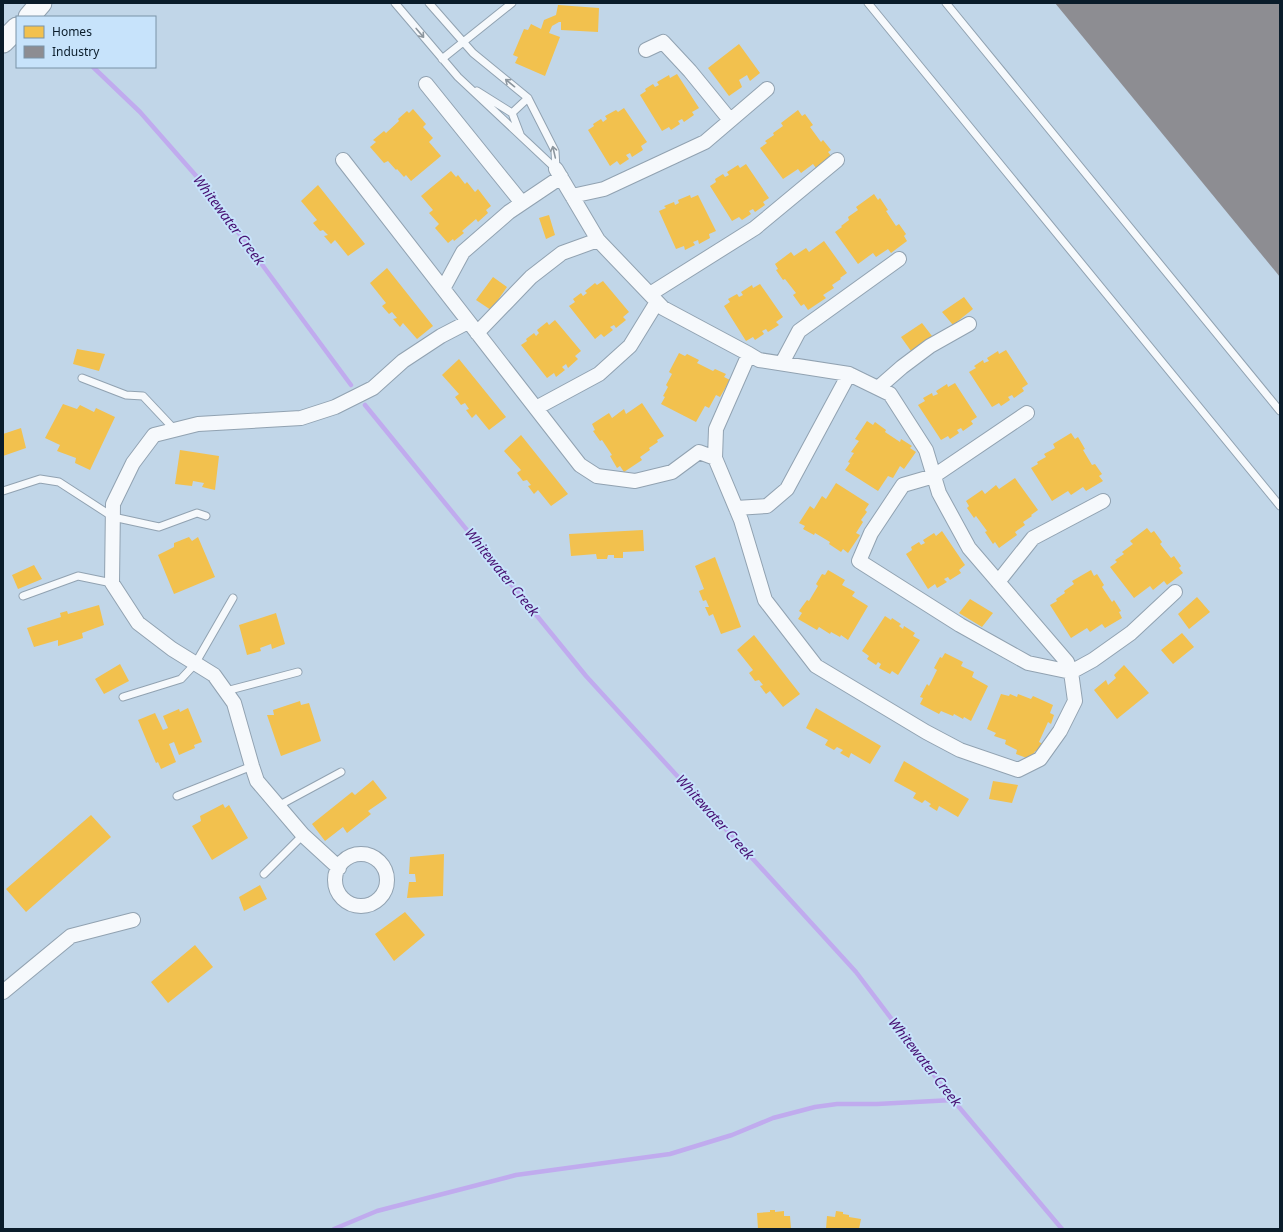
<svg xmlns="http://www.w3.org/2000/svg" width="1283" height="1232" font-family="'Noto Sans',sans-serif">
<rect width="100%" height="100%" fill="#c1d6e8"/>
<path fill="#f2c14e" d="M558 5 599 8 598 32 561 30V22H559L552 26 549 33 560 37 545 76 515 63 518 57 513 55 524 29 528 30 531 24 541 29 544 20 556 15Z
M739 44 760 73 750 81 747 75 739 80 742 87 729 96 708 68Z
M677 74 699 108 692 112 694 115 684 122 682 119 678 121 680 124 671 130 669 127 662 131 640 95 646 91 645 89 653 84 655 87 659 85 657 82 669 75 670 78Z
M624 108 647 142 641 146 643 150 632 157 630 153 626 155 629 159 620 165 617 161 610 166 588 130 594 126 593 124 601 119 603 122 607 119 605 116 616 110 618 112Z
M413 109 426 124 423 127 433 138 429 142 441 156 411 181 406 175 404 177 397 169 396 170 388 161 384 163 370 147 376 142 373 140 384 131 386 133 399 121 398 119 407 111 409 113Z
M798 110 802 116 805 114 813 125 810 127 821 142 823 140 831 150 828 152 832 157 816 168 813 164 801 173 798 169 783 179 760 148 767 143 765 141 774 135 773 133 783 126 781 123Z
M746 164 769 198 763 202 765 205 755 212 753 209 749 211 751 214 742 220 739 217 732 221 710 186 716 182 715 179 723 174 725 177 729 175 727 172 738 165 740 168Z
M451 171 456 177 458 175 465 184 467 182 475 192 478 189 491 206 486 210 488 213 478 222 476 219 462 231 464 233 454 241 453 239 448 243 435 228 439 224 429 213 433 210 421 196Z
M318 185 365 244 348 256 335 240 331 244 324 236 328 235 323 230 320 231 313 223 317 220 301 201Z
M874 194 878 200 880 198 888 210 886 211 896 226 899 224 906 234 904 236 907 241 891 253 888 249 876 257 873 253 858 264 835 232 842 227 841 226 849 220 848 217 858 210 856 207Z
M690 195 691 198 698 195 716 231 709 234 710 238 699 244 698 240 693 242 695 245 685 250 684 246 676 249 659 211 666 208 664 206 674 202 675 205 679 203 678 200Z
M549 215 555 235 546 239 539 218Z
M824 241 847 273 840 278 841 279 832 285 834 288 823 295 826 298 808 310 804 304 801 306 793 295 796 293 785 279 783 280 776 270 778 269 775 264 791 252 794 256 806 248 809 252Z
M387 268 433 326 417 339 403 323 400 327 393 319 397 318 392 312 389 314 382 306 386 303 370 283Z
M493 277 507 287 491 310 476 300Z
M603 281 629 312 623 317 626 320 616 328 614 325 610 327 613 330 604 337 601 334 595 339 569 306 575 302 573 299 581 293 583 296 587 293 585 291 595 283 597 285Z
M760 284 783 317 776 322 779 325 768 332 766 329 762 331 764 334 755 340 753 337 746 341 724 306 730 302 728 299 737 294 739 297 743 295 741 292 752 285 753 288Z
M964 297 973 309 953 325 942 312Z
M555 320 581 351 575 356 578 359 568 368 566 364 562 367 565 370 556 377 554 373 547 378 521 345 527 341 526 339 534 333 536 336 539 333 537 330 547 322 549 325Z
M922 323 932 336 911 351 901 337Z
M77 349 105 354 99 371 73 364Z
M1006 350 1028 384 1022 388 1024 391 1014 398 1012 395 1008 397 1010 400 1001 406 999 403 992 407 969 372 976 368 974 366 983 360 984 363 989 361 987 358 998 351 999 354Z
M679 353 685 356 687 354 699 360 697 363 713 371 715 369 726 374 724 377 730 380 720 397 716 395 709 408 705 406 696 422 661 404 665 397 663 396 668 387 666 385 672 374 669 372Z
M459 359 506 417 489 430 476 414 472 418 466 410 469 409 465 403 461 405 455 397 459 394 442 375Z
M955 383 977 417 971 421 973 424 963 431 961 428 957 430 959 433 950 439 948 436 941 440 918 405 925 401 923 398 932 393 933 396 938 394 936 391 947 384 948 387Z
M642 403 664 436 657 440 658 442 649 448 650 450 640 457 642 460 624 472 620 466 617 468 610 456 612 455 602 440 600 441 593 431 595 430 592 424 609 413 612 418 624 409 626 414Z
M63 404 77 409 80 405 94 412 96 408 115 417 90 470 75 463 76 458 57 451 60 445 45 438Z
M867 421 873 425 875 422 886 430 885 432 900 442 901 439 912 446 910 448 916 452 904 469 900 466 893 478 888 476 878 491 845 470 850 463 848 462 854 453 851 452 859 441 855 439Z
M21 428 26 448 3 456V434Z
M1071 433 1075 439 1078 437 1085 449 1083 450 1092 465 1095 464 1102 474 1099 476 1103 481 1086 491 1083 487 1071 495 1068 491 1052 501 1031 468 1038 464 1037 462 1046 457 1044 454 1055 448 1053 444Z
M521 435 568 494 551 506 538 490 534 494 528 486 531 485 527 480 523 481 517 473 521 470 504 451Z
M180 450 219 456 215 490 202 487 204 483 193 481 192 486 175 484Z
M1015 478 1038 510 1031 515 1032 516 1023 522 1025 525 1015 532 1017 535 999 548 995 542 993 544 985 532 987 531 976 516 974 518 967 508 969 506 966 501 982 490 985 494 996 485 999 489Z
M836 483 869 504 865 510 867 512 861 520 863 522 856 533 860 535 848 553 843 549 841 552 829 544 830 542 815 533 814 535 803 529 805 526 799 523 810 506 814 509 822 496 826 499Z
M1147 528 1151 533 1154 531 1162 542 1160 544 1171 558 1174 556 1181 566 1179 568 1183 573 1167 585 1164 581 1153 590 1150 586 1134 598 1110 567 1117 562 1115 560 1124 554 1122 552 1133 544 1130 541Z
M643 530 644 551 623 552V558H614V555H608L607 559H597L596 554 571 556 569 534Z
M942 531 965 565 959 570 961 573 950 580 948 577 944 579 947 582 937 588 935 584 928 589 906 554 912 550 911 547 919 542 921 545 925 543 923 540 934 533 936 536Z
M189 537 192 541 198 537 215 577 174 594 158 555 174 547V543Z
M715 557 741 627 721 634 713 614 709 616 705 607H709L706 600 703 601 699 591 704 589 695 566Z
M34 565 42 579 18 589 12 575Z
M828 570 845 580 842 585 855 592 852 596 868 606 848 640 841 635 840 637 831 632 830 634 819 627 817 630 798 619 802 613 799 611 807 600 809 601 818 586 816 584 822 574 825 575Z
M1091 570 1094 576 1097 574 1104 585 1102 587 1112 602 1114 600 1121 611 1119 612 1122 618 1105 628 1102 624 1090 632 1087 628 1071 638 1050 605 1057 601 1056 599 1065 593 1064 591 1074 584 1072 581Z
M1197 597 1210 612 1189 629 1178 614Z
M970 599 993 613 982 627 959 613Z
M99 605 104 625 82 633 83 638 58 646V640L34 647 27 628 61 617 60 613 67 611 68 614Z
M276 613 285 644 272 649 271 644 260 648 261 651 247 655 239 625Z
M885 616 891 620 892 618 901 624 899 626 903 629 904 626 915 633 913 636 920 640 898 675 892 671 890 674 879 668 881 664 878 662 876 665 867 659 869 656 862 651Z
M1182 633 1194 647 1173 664 1161 650Z
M754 635 800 694 783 707 770 691 766 694 760 686 763 685 759 680 755 681 749 673 753 670 737 650Z
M945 653 963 662 961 666 974 672 972 677 988 686 971 721 964 717 963 719 954 714 953 716 941 711 939 714 920 704 923 698 920 697 927 684 929 686 937 670 934 668 940 657 942 658Z
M120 664 129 681 104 694 95 679Z
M1124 665 1149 693 1117 719 1094 690 1106 680 1108 685 1116 678 1114 675Z
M1001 694 1009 696 1010 694 1017 697 1018 694 1031 699 1033 696 1053 705 1050 713 1054 715 1051 724 1048 722 1039 742 1043 744 1039 752 1035 751 1032 760 1016 754 1017 750 1005 744 1006 740 994 736 996 733 987 729Z
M300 701 301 705 309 703 321 741 281 756 267 715H274L273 710Z
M188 708 202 742 194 745 195 748 179 755 174 742 169 744 176 762 161 769 158 762 156 763 138 720 155 713 163 730 168 728 163 716 179 709 180 712Z
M816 708 881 746 870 764 851 753 849 758 840 753 843 750 837 747 834 750 825 745 828 740 806 728Z
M904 761 969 799 958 817 939 806 937 811 929 806 931 804 925 800 922 803 913 798 916 793 894 781Z
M373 780 387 798 368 811 371 814 347 833 343 827 325 841 312 824 352 792 355 795Z
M993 781 1018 785 1012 803 989 799Z
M223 804 225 808 229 805 248 838 212 860 192 826 201 821 200 816Z
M91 815 111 837 26 912 6 889Z
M444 854 443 896 407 898 409 882H416L415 874H409L410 857Z
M260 885 267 899 244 911 239 897Z
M405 912 425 935 394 961 375 934Z
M195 945 213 967 168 1003 151 982Z
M770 1210H775V1212L784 1211V1216H790L791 1229H758L757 1213 770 1212Z
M836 1211 843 1212V1214L849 1215V1217L861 1219 859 1229H826L827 1216 835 1217Z"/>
<path fill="#8d8d92" d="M1055 3H1280V277Z"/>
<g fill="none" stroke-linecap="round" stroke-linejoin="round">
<path stroke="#c0abee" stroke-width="4.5" d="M93 67 140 112 198 178 351 385
M365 405 586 676 856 972 953 1100 1062 1229
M334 1229 377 1211 516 1175 670 1154 732 1135 773 1118 815 1107 837 1104H877L953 1100"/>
<g stroke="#91a2b1" stroke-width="9">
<path id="service" d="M395 3 458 77 556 169
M429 3 473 53 528 98 555 151 556 169
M868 3 1280 506
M946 3 1280 411
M442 59 512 3
M477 91 512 113 520 134
M512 113 528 98
M82 378 126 395 143 396 175 430
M3 491 40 479 59 482 113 517 159 527 197 513 206 516
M23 596 78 576 112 583
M226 691 298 672
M123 697 181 679 195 664 233 598
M177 796 252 766
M278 806 341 772
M264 874 303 835"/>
</g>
<g stroke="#91a2b1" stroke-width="16">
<path id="minor" d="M646 50 663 42 690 71 730 120
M426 84 522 203
M343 160 580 465 597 476 635 481 672 472 699 452 715 458
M556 169 598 240 663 308 749 354 759 360 849 374 890 394 926 450 939 493 969 548 1067 662 1071 672 1075 701 1060 731 1040 759 1018 770 960 750 926 732 816 666 765 600 741 520 715 458 716 429 749 354
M572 196 604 189 705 142 767 89
M443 289 463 252 509 212 561 177
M650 294 755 228 837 160
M477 333 531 277 562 253 598 240
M782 363 799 331 899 259
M878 388 902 367 930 346 969 324
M536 408 599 374 630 346 657 302
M1027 413 934 476 903 485 871 533 859 561 960 625 1028 663 1071 672 1093 660 1131 633 1175 592
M736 508 767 506 787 489 849 374
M998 582 1033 538 1103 501
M335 880a26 26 0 1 1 52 0a26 26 0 1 1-52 0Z
M339 868 303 835 257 781 252 766 234 703 214 675 172 649 138 623 112 583 113 504 133 463 154 435 198 424 301 418 335 407 373 388 403 361 441 336 468 322
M3 992 71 936 133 920"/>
</g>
<g stroke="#91a2b1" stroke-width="23">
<path id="primary" d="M29 17 41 3
M3 42 17 28"/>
</g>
<use href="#service" stroke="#f6f9fc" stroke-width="7"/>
<use href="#minor" stroke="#f6f9fc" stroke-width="14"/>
<use href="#primary" stroke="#f6f9fc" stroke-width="21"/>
</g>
<defs><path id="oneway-shaft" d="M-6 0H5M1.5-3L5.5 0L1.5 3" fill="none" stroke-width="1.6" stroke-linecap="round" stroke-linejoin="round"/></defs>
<g stroke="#8c969e">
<use href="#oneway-shaft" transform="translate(420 33) rotate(50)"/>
<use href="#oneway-shaft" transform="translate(510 83) rotate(-141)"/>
<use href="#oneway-shaft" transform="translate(554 152) rotate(-103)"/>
</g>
<g text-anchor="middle" stroke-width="4" stroke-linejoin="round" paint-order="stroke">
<g font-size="14" font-style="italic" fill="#460e71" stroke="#c7e3fb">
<text transform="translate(229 220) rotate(53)" y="5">Whitewater Creek</text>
<text transform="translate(502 572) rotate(51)" y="5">Whitewater Creek</text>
<text transform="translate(715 817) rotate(48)" y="5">Whitewater Creek</text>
<text transform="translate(925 1062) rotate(52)" y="5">Whitewater Creek</text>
</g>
</g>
<rect width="1283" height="1232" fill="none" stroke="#0a1c2a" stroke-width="8"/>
<rect x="16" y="16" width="140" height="52" fill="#c7e3fb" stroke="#7b93a7"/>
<rect x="24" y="26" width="20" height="12" fill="#f2c14e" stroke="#7b93a7"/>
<text x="52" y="36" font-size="12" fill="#0a1c2a">Homes</text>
<rect x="24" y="46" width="20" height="12" fill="#8d8d92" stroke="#7b93a7"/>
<text x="52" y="56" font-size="12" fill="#0a1c2a">Industry</text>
</svg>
